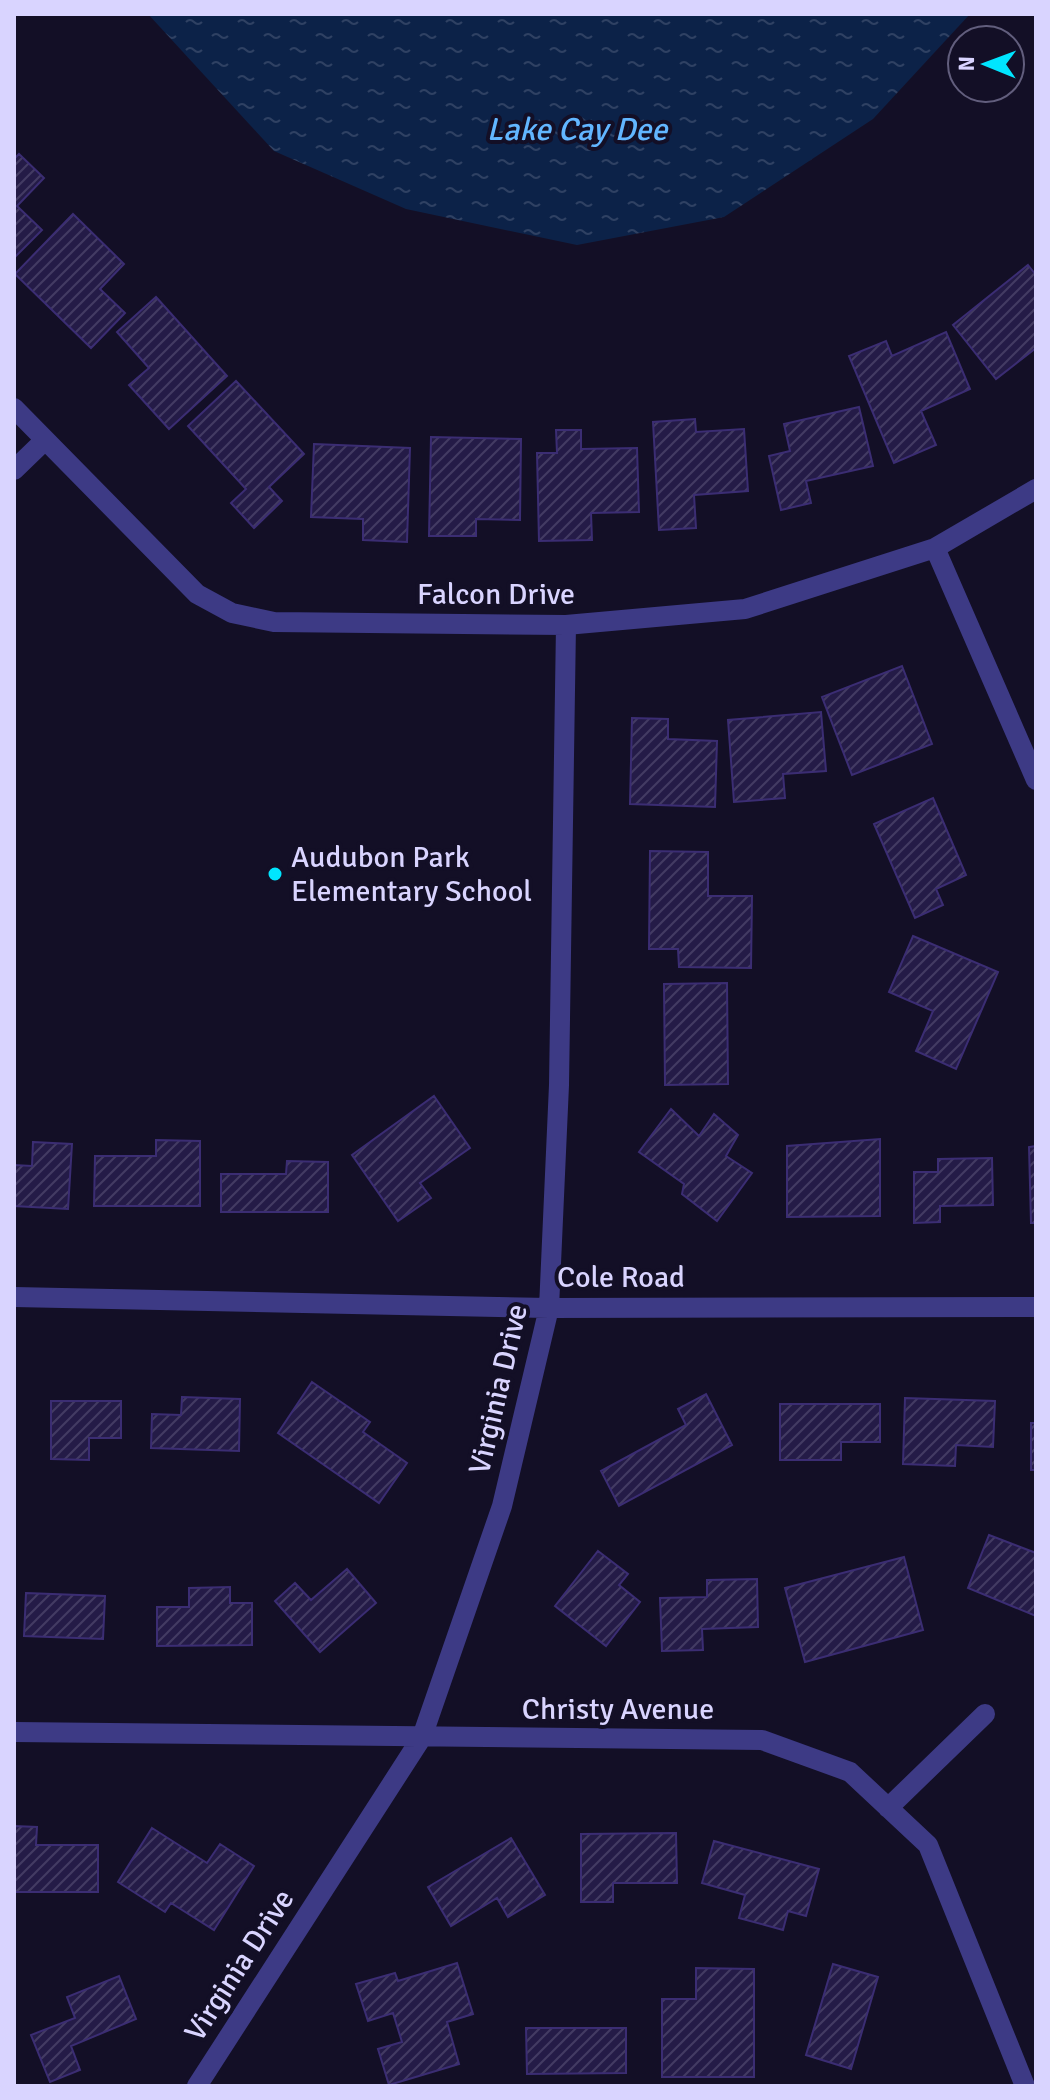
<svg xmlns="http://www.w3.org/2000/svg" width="1050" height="2100" font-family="Signika,sans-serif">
<defs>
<pattern id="water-ripples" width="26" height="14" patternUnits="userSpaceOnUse" patternTransform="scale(2)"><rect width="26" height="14" fill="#0c2248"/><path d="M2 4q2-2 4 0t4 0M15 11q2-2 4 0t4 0" fill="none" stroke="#2f4163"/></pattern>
<pattern id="building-hatch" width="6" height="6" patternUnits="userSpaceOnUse" patternTransform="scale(2)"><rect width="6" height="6" fill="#241b47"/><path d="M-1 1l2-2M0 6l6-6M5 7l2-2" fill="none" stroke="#433b63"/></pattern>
</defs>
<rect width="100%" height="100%" fill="#130f26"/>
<path fill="url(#water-ripples)" d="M148 14H970L873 119 724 217 577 245 406 209 274 151Z"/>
<path fill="url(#building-hatch)" stroke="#3b2d73" stroke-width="2" d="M19 154 44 178 17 206 42 230 14 258V159Z
M73 214 124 264 100 289 125 313 91 348 15 274Z
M1028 265 1036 275V348L996 379 953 325Z
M156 297 227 376 169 429 129 385 149 368 117 332Z
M946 332 970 389 921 411 936 445 894 463 849 356 886 341 892 356Z
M236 381 304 454 269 487 282 501 254 528 231 503 246 489 188 426Z
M859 407 873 466 806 481 811 503 781 510 769 456 790 451 784 424Z
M695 419 696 432 744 429 748 491 694 495 696 528 659 530 653 422Z
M556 430H581V449L637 448 639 512 591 513 592 540 539 541 537 453H557Z
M431 437 521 439 520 520 476 519V536H429Z
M314 444 410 448 407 542 363 540V519L311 517Z
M902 666 932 744 852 775 822 697Z
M821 712 826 771 783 774 785 798 734 802 728 720Z
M632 718 668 719V739L717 741 715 807 630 804Z
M933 798 966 875 936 889 943 905 915 918 874 824Z
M650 851 708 852V896H752L751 968 679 967 678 949H649Z
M913 936 998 972 956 1069 916 1051 933 1011 889 992Z
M727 983 728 1084 665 1085 664 984Z
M434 1096 470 1148 420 1183 431 1198 398 1221 352 1155Z
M671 1109 699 1136 714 1114 738 1135 726 1156 752 1173 717 1221 682 1194 684 1184 639 1152Z
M880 1139V1216L787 1217V1146Z
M156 1140 200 1141V1206H94L95 1156H156Z
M33 1142 72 1144 68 1209 14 1206V1165L32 1166Z
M1036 1146V1223H1031L1029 1147Z
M992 1158 993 1205 940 1206V1222L914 1223V1172H938V1159Z
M287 1161 328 1162V1212H221V1174H286Z
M312 1382 370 1422 363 1432 407 1463 379 1503 278 1433Z
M706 1394 732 1445 619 1506 601 1471 686 1425 678 1409Z
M182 1397 240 1399 239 1451 151 1448 152 1414 181 1415Z
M905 1398 995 1401 993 1447 956 1445 955 1466 903 1464Z
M51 1401H121V1438H89V1460L51 1459Z
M780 1404H880V1442H841V1460H780Z
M1031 1423H1036V1470H1031Z
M989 1535 1036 1553V1616L968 1588Z
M598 1551 628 1574 619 1585 640 1602 606 1646 555 1606Z
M904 1557 923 1630 805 1662 785 1588Z
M347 1569 376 1603 320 1652 275 1601 295 1583 311 1600Z
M757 1579 758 1627 702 1629 703 1650 662 1651 660 1598 707 1597V1580Z
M230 1587V1603H252V1645L157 1646V1607H189V1588Z
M26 1593 105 1596 103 1639 24 1636Z
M14 1826 37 1827 36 1845H98V1892H14Z
M152 1828 207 1863 220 1844 254 1866 214 1930 171 1903 165 1912 118 1882Z
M676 1833 677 1883H613V1902H581V1834Z
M511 1838 545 1895 508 1917 497 1898 451 1926 428 1887Z
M714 1841 819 1869 806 1916 788 1911 783 1930 739 1918 745 1895 702 1883Z
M457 1963 473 2014 447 2022 459 2064 389 2085 378 2049 402 2042 393 2013 368 2021 356 1984 395 1973 398 1981Z
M833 1964 878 1977 851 2069 806 2055Z
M696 1968 754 1969V2077H662V1999H696Z
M119 1976 136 2019 71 2046 80 2070 50 2082 31 2035 75 2018 67 1997Z
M526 2028H626V2073L527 2074Z"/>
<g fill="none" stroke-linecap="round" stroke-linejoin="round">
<path stroke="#3d3a85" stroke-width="20" d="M14 408 197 594 232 613 274 622 566 625 745 609 935 548 1036 489
M14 470 45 440
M935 548 1036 780
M14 1297 549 1308 1036 1307
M14 1732 762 1740 850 1772 928 1845 1025 2086
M888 1808 985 1714
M197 2086 422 1737 502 1506 549 1308 559 1085 566 625"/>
</g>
<circle fill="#00e5ff" stroke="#130f26" stroke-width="3" cx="275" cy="874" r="8"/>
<g text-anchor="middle" stroke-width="8" stroke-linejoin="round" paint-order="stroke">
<g font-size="30" fill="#d9d4ff" stroke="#130f26">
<text x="496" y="604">Falcon Drive</text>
<text x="621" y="1287">Cole Road</text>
<text transform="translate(498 1389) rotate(-77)" y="10">Virginia Drive</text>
<text x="618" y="1719">Christy Avenue</text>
<text transform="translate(239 1965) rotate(-57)" y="10">Virginia Drive</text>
</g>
<g font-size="30" fill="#d9d4ff" stroke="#130f26" text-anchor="start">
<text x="291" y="867">Audubon Park<tspan x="291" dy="34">Elementary School</tspan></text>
</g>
<g font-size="32" font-style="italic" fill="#62b6ff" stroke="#130f26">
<text x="577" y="140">Lake Cay Dee</text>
</g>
</g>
<rect width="1050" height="2100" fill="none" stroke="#d9d4ff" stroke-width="32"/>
<g transform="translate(986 64) rotate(271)"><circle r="38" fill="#130f26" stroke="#625e7d" stroke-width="2"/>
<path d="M0-6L14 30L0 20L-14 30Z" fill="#00e5ff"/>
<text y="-12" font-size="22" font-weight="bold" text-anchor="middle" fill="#d9d4ff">N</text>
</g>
</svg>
